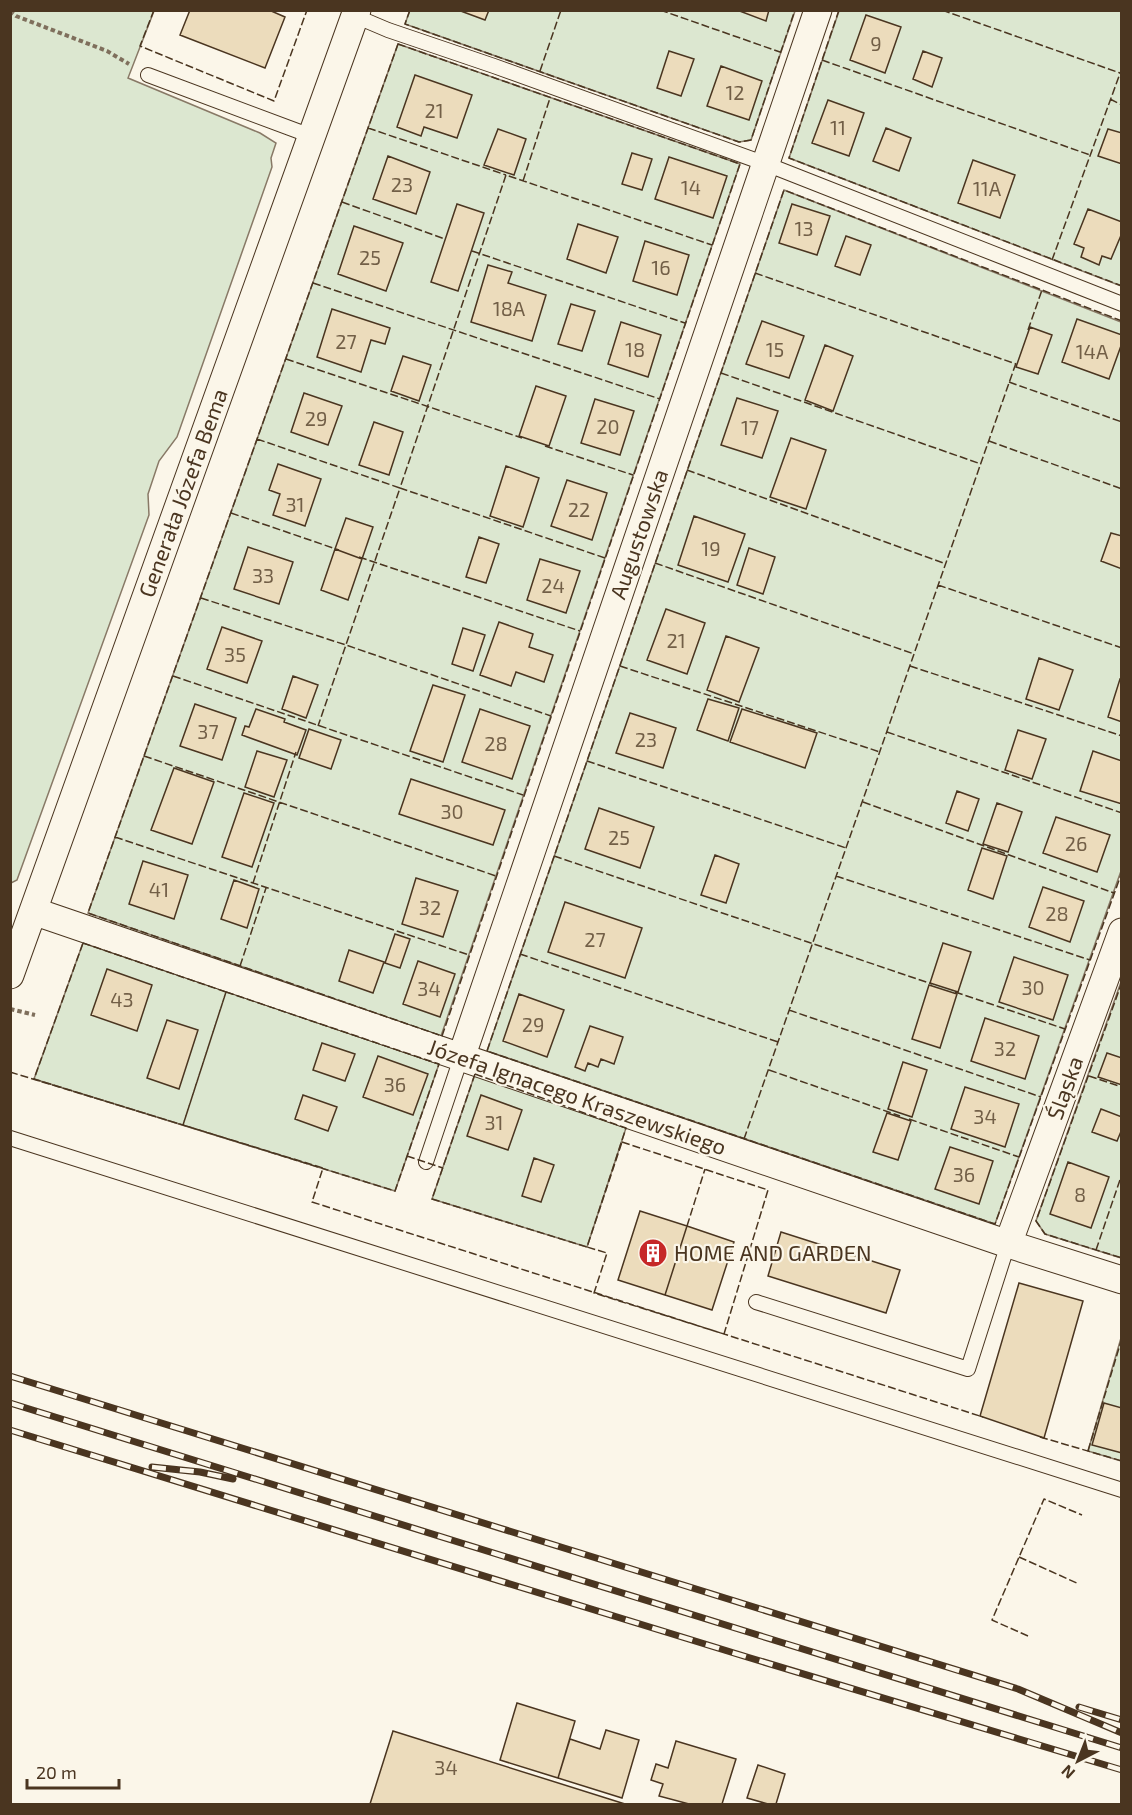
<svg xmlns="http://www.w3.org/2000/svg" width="1132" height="1815" font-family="'Exo 2',sans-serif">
<rect width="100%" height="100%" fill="#fbf6e9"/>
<path fill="#dce7d0" stroke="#887966" stroke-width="1.5" d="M410 10 795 11 751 140 739 142 405 24Z
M10 11H154L128 78 260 133 276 143 271 158 272 167 177 437 159 461 148 494 149 515 17 880 11 883Z
M839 11H1121V286L789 158Z
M398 44 740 164 441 1036 88 913Z
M784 190 1121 322V871L995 1224 487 1051Z
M83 943 439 1064 395 1191 34 1079Z
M1121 982V1258L1045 1234 1036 1221Z
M475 1074 626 1128 587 1247 432 1199Z
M1121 1338V1461L1088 1451Z"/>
<path fill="#ecdcbc" stroke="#4a3520" stroke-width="1.5" d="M190 10H269L285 17 265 68 180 35Z
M458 10H489L485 20Z
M737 10H769L766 21Z
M866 15 901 27 885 73 850 60Z
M669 51 694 59 681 96 657 88Z
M923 51 942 58 932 87 913 79Z
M721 66 762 81 749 120 707 106Z
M415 75 472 95 457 138 424 127 421 136 397 127Z
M828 100 864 113 849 156 812 143Z
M886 128 911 138 899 171 873 161Z
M498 129 526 139 514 175 484 165Z
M1108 129 1122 133V164L1098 156Z
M632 153 652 159 642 190 622 184Z
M388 156 430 172 416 214 373 199Z
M669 157 727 176 713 218 655 199Z
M973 160 1015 175 1000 218 958 203Z
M457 204 484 213 458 291 431 282Z
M792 204 830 216 817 255 779 243Z
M1088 209 1122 222V233L1111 259 1102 256 1099 265 1081 257 1084 248 1074 244Z
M578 224 618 237 606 273 567 259Z
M354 226 403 243 386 291 338 274Z
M846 236 871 245 860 275 835 266Z
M645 241 689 255 677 295 633 281Z
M488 265 512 272 508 283 546 295 532 341 471 322Z
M571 304 595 311 582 351 558 344Z
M332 309 390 328 385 344 371 340 361 372 317 357Z
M1077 319 1122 335V343L1109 379 1062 362Z
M762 321 804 336 789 378 746 364Z
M621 322 661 335 648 377 608 364Z
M1030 327 1052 335 1038 374 1016 367Z
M825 345 853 356 833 411 805 400Z
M403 356 431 365 419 401 391 391Z
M536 386 566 396 549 446 519 436Z
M304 393 342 406 328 445 291 432Z
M737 398 778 411 762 458 721 445Z
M595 399 634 411 620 455 581 443Z
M374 422 403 432 389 475 359 465Z
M791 438 826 450 806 509 770 497Z
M278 464 321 479 305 526 273 515 280 494 269 490Z
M506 466 539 478 523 527 490 516Z
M567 480 607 493 592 540 551 526Z
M694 516 745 534 728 582 678 565Z
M346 518 373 527 362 559 335 549Z
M1111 533 1122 536V569L1101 561Z
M479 537 499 544 486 583 466 577Z
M248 547 293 562 279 604 234 589Z
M749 548 775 557 763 594 737 585Z
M335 549 362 559 348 600 321 590Z
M540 559 580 571 566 613 527 600Z
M666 609 705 623 687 674 647 660Z
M499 622 533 634 529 647 553 655 544 682 516 672 511 686 480 675Z
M222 627 262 641 247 683 207 669Z
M463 628 485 635 473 671 452 664Z
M726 636 759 648 739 702 707 690Z
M1039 658 1073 670 1059 710 1026 699Z
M293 676 318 685 306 718 282 709Z
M1120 679 1122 680V722L1108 717Z
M433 685 465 695 443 762 410 751Z
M708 699 739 708 728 741 697 730Z
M195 704 236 718 222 760 180 746Z
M256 709 285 719 284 722 306 730 297 755 242 735 245 726 249 727Z
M480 709 530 726 512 779 462 762Z
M742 709 817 733 805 768 730 742Z
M630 713 676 728 663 768 616 753Z
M309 729 341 740 331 769 299 758Z
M1018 730 1046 739 1032 779 1005 770Z
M257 751 287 760 274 797 245 787Z
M1093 751 1122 761V804L1080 791Z
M174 768 214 782 192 844 151 830Z
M411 779 505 810 493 845 399 814Z
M957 791 979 799 968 831 946 823Z
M244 793 274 803 252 867 222 857Z
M997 803 1022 812 1008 852 983 844Z
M599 808 654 827 640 868 585 849Z
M1056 817 1110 835 1097 872 1043 853Z
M982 848 1007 856 993 899 968 890Z
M715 855 739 864 726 903 701 895Z
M143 861 188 875 174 919 129 904Z
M416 878 458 891 443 937 402 924Z
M234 880 259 889 247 928 221 919Z
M1043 887 1084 901 1070 942 1029 927Z
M565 902 642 928 625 978 548 952Z
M395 934 410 939 400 968 385 963Z
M943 943 971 952 958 992 930 983Z
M349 950 384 962 373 993 339 981Z
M1014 957 1068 975 1053 1020 999 1002Z
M418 961 455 974 440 1017 403 1004Z
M107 969 152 985 137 1031 91 1015Z
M929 985 957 994 940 1048 912 1039Z
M519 994 564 1010 547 1057 503 1041Z
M985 1018 1039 1036 1025 1079 971 1061Z
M167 1020 198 1030 179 1089 147 1078Z
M590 1026 623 1037 614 1064 601 1059 598 1067 588 1063 585 1071 575 1067Z
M322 1043 355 1054 345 1081 313 1070Z
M1107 1053 1122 1058V1085L1098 1077Z
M378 1056 428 1074 413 1115 363 1097Z
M903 1062 927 1070 912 1117 888 1109Z
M965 1087 1019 1104 1005 1147 951 1129Z
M303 1095 337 1107 328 1131 295 1119Z
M481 1095 522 1110 508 1150 467 1136Z
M1101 1109 1122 1117V1129L1117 1141 1092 1132Z
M887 1113 911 1121 898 1160 873 1152Z
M950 1147 993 1161 979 1204 935 1189Z
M534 1158 554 1165 541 1202 522 1196Z
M1068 1162 1109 1177 1091 1228 1050 1214Z
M640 1211 687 1226 665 1295 618 1280Z
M687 1226 734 1242 712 1310 665 1295Z
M781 1232 900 1270 886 1313 768 1276Z
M1019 1283 1083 1301 1044 1438 980 1416Z
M1104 1403 1122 1408V1453L1092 1445Z
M517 1703 575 1721 558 1778 500 1760Z
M606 1730 639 1740 622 1798 558 1778 570 1739 600 1749Z
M393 1731 625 1804H370Z
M676 1741 736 1759 722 1804H689L659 1796 663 1784 651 1780 656 1764 668 1768Z
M758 1765 785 1774 776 1804H768L747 1798Z"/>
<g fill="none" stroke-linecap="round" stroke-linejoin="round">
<g stroke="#4a3520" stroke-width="16">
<path id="lane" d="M355 16 388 30 494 66 766 164 1122 304
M148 75 311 136
M10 1138 1122 1490
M426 1162 461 1058
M756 1302 968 1369 1008 1244"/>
</g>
<g stroke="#4a3520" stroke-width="29">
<path id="street" d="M33 911 1008 1244 1122 1280
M10 975 357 10
M461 1058 818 10
M1008 1244 1122 932"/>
</g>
<path stroke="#7f6f5c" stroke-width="4" stroke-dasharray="4.5 3" stroke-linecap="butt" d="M10 11 16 16 107 51 129 64
M10 1009 35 1015"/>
<use href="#lane" stroke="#fbf6e9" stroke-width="14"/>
<use href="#street" stroke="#fbf6e9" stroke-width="27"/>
<g stroke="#4a3520" stroke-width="7">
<path id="rail" d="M10 1376 1018 1689 1122 1733
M10 1403 1122 1748
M10 1430 747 1657 1122 1770
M152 1467 200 1472 233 1479
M1079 1707 1122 1720"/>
</g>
<use href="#rail" stroke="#fbf6e9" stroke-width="4.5" stroke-dasharray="14" stroke-linecap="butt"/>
<path stroke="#4a3520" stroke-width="1.5" stroke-dasharray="8 3" stroke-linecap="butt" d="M154 10 140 46 274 101 307 10
M410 10 405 24 739 142 751 140 795 10
M660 10 780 52
M839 10 789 158 1122 286
M942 10 1120 73
M398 44 740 164 442 1036 88 913Z
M822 60 1090 155
M540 71 561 10
M1110 99 1122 105
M368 128 506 175
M523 181 550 98
M342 202 445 239
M472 251 685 323
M1052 260 1122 68
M755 273 1016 364
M313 283 660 399
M1122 321 784 190 487 1051 995 1224 1122 872
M1028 330 1042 290
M286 359 522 438
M721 373 981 464
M1009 382 1122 422
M257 439 400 488 318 726
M989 441 1122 489
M545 446 633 475
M687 470 946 564
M231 513 339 550
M359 557 580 631
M605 558 400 488 506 175 712 245
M655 563 914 654
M938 585 1122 648
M201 598 346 645 551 716
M620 666 880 752
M910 666 1122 736
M173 676 523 795
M887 732 1122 813
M144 756 496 876
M587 761 846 848
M863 802 1114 893
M115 837 469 955
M554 856 932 984
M836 876 1090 960
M253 883 296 752
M83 943 226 992 183 1125 34 1079Z
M520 954 778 1042
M240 966 266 888
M1122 982 1036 1221 1045 1234 1122 1258
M226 992 439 1064 395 1191 183 1125Z
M955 992 1065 1029
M789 1010 1041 1097
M769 1070 900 1116
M10 1072 323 1168 312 1202 983 1417
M475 1074 626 1128 587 1247 432 1199Z
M1089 1076 1122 1087
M909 1119 1019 1157
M744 1139 1016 363
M622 1142 768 1190 724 1334 594 1293 607 1253 587 1247Z
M407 1156 443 1168
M687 1226 705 1169
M1096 1250 1122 1174
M1040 1437 1122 1461
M1088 1451 1122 1338
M1019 1557 1079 1584
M1028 1636 992 1620 1044 1499 1082 1515"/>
</g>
<defs>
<g id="building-disc" transform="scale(1.5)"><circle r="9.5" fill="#c62828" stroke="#fbf6e9"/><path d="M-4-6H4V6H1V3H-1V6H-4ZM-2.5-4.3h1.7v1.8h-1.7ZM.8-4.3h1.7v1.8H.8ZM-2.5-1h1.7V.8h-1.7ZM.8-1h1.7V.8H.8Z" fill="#fff"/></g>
</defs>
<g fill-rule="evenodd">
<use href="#building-disc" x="653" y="1253"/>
</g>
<g text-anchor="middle" stroke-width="4.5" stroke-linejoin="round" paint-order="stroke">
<g font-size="20" fill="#725f47">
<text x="876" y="51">9</text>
<text x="735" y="100">12</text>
<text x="434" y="118">21</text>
<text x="838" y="135">11</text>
<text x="402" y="192">23</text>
<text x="691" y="195">14</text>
<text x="987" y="196">11A</text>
<text x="804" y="236">13</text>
<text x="370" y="265">25</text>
<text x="661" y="275">16</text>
<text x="509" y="316">18A</text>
<text x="346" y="349">27</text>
<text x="635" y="357">18</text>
<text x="775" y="357">15</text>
<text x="1092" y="359">14A</text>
<text x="316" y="426">29</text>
<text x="608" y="434">20</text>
<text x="750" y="435">17</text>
<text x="295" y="512">31</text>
<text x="579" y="517">22</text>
<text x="711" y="556">19</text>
<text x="263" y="583">33</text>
<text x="553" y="593">24</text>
<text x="676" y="648">21</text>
<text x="235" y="662">35</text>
<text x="208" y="739">37</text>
<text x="646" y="747">23</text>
<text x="496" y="751">28</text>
<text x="452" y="819">30</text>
<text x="619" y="845">25</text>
<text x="1076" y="851">26</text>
<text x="159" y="897">41</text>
<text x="430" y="915">32</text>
<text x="1057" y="921">28</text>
<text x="595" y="947">27</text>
<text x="1033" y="995">30</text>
<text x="429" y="996">34</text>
<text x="122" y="1007">43</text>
<text x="533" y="1032">29</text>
<text x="1005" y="1056">32</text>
<text x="395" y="1092">36</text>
<text x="985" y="1124">34</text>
<text x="494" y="1130">31</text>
<text x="964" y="1182">36</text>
<text x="1080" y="1202">8</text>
<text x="446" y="1775">34</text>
</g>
<g font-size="22" fill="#4a3520" stroke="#fbf6e9">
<text transform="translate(183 493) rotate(-70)" y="8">Generała Józefa Bema</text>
<text transform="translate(639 534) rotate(-71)" y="8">Augustowska</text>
<text transform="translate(1065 1088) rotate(-70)" y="8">Śląska</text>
<text transform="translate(577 1097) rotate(19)" y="8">Józefa Ignacego Kraszewskiego</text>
</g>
<g font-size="22" fill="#4a3520" stroke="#fbf6e9" text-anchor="start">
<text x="674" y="1261">HOME AND GARDEN</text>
</g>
</g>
<rect width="1132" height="1815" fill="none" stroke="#4a3520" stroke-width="24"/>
<g transform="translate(1078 1761) rotate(222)" stroke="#fbf6e9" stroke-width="4.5" paint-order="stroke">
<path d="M0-4.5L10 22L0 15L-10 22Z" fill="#4a3520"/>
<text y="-9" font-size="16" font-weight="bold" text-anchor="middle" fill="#4a3520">N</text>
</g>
<path d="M27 1779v9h92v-9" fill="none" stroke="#4a3520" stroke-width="3"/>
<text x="36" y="1779" font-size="18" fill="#4a3520" stroke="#fbf6e9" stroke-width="4.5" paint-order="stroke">20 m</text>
</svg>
